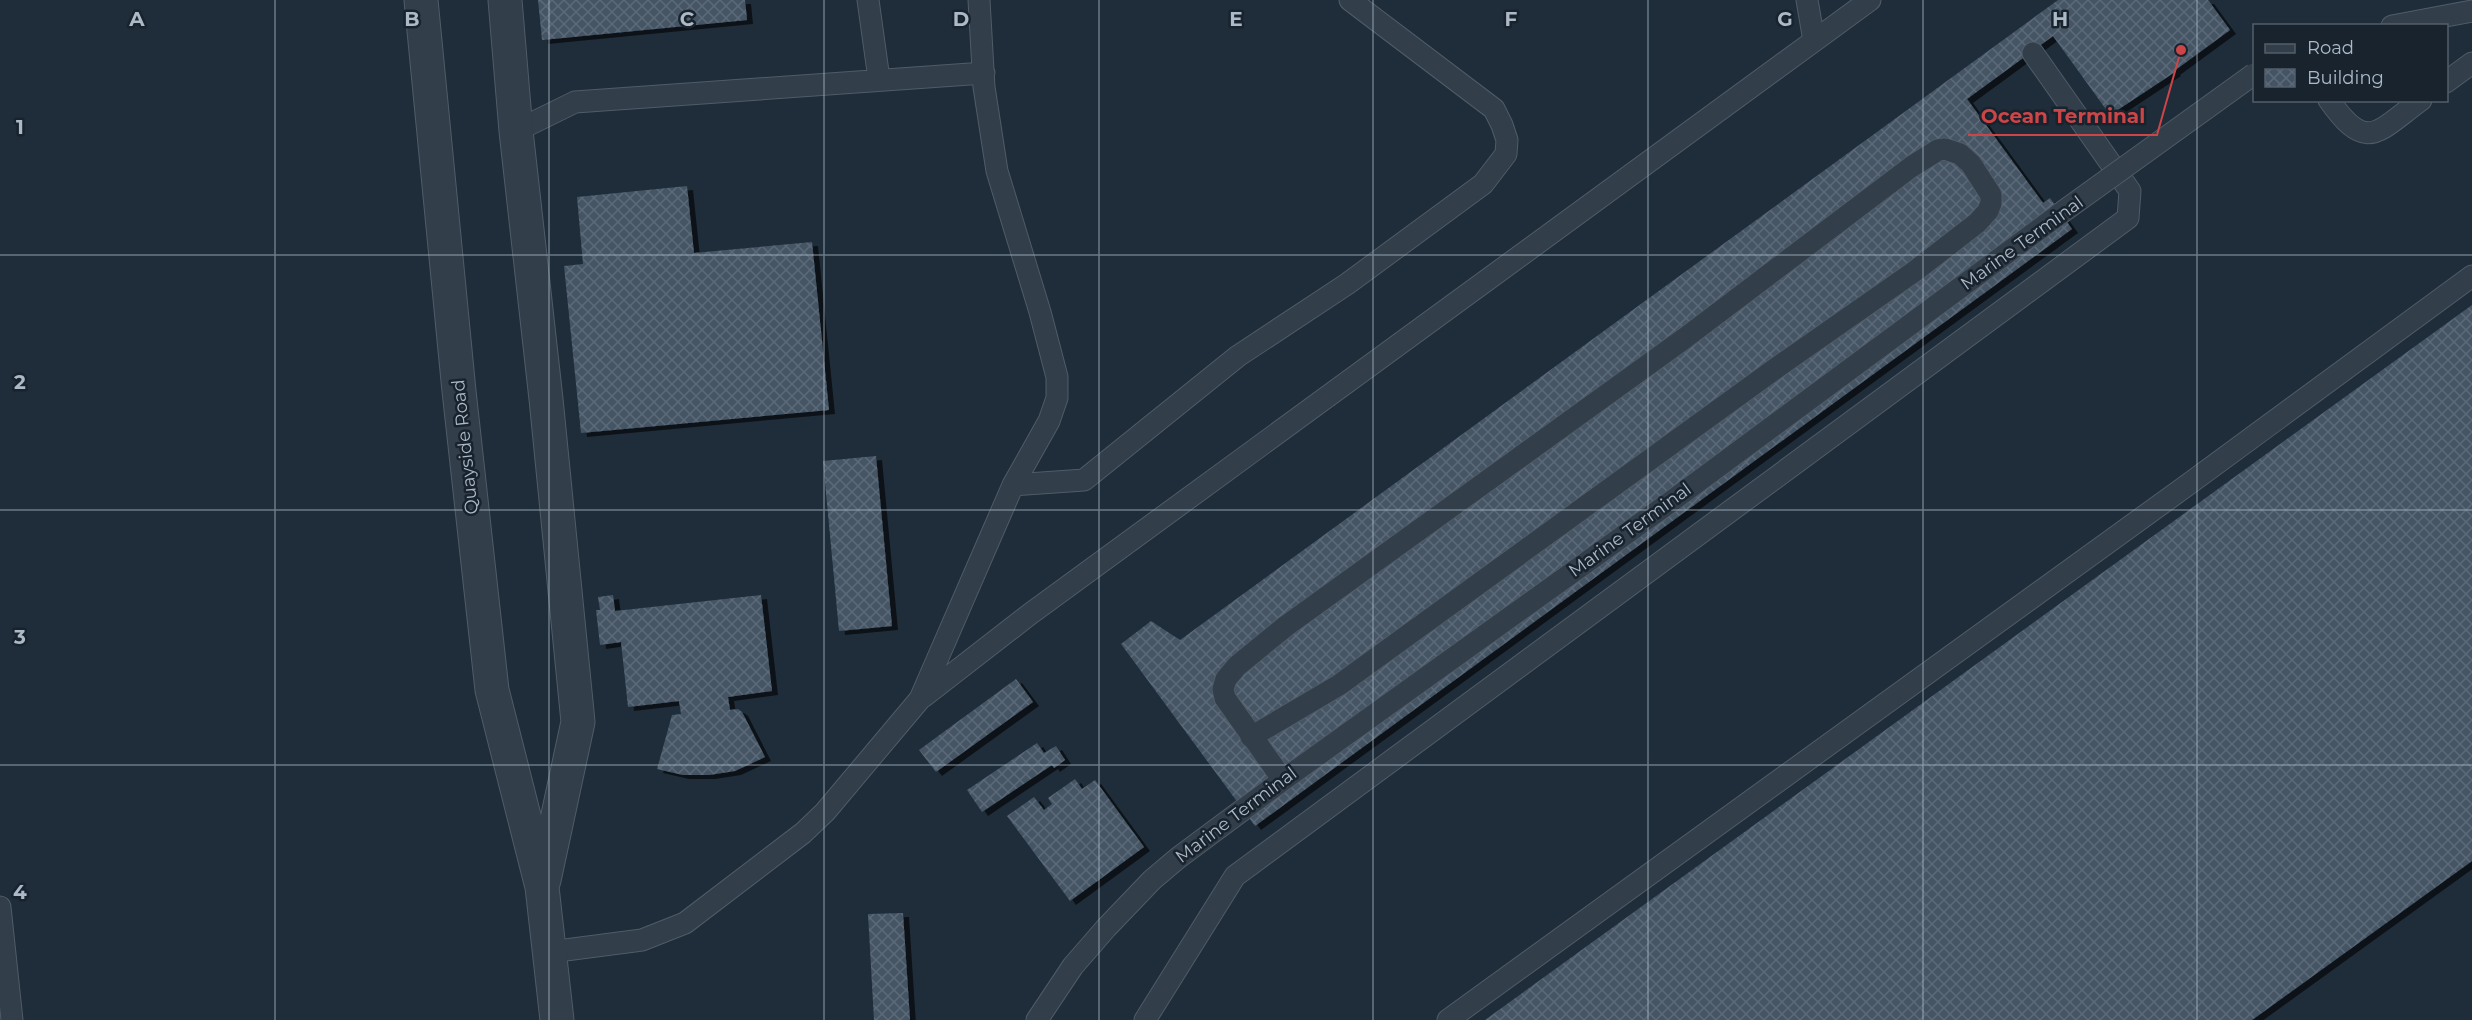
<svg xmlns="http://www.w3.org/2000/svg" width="2472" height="1020" font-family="Montserrat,sans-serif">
<defs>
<pattern id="building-cross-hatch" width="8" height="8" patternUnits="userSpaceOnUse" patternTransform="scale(1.5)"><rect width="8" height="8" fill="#445464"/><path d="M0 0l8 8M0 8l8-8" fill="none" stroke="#5c6a79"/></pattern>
<filter id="shadow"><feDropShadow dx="6" dy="4" stdDeviation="0" flood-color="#0009"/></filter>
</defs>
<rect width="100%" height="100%" fill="#1e2d39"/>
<path fill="url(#building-cross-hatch)" filter="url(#shadow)" d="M538 0H745L747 20 542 40Z
M2058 0H2208L2230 30 2174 71 2175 72 2110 115 2053 36 1967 99 2043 203 2050 198 2072 229 1255 826 1121 644 1151 621 1180 640Z
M687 186 694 253 812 242 829 410 581 433 564 266 583 264 577 197Z
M2472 305V861L2252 1020H1485Z
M876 456 892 626 839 631 823 461Z
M613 595 615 611 761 595 772 691 728 697 730 710 738 709 742 712 765 757 735 771 709 775H683L657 769 672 715 681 714 679 701 628 707 621 642 600 645 596 610H600L598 597Z
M1016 679 1033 702 936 772 919 750Z
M1037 743 1044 753 1056 746 1065 760 1054 768 1052 765 982 812 967 790Z
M1075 779 1082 789 1095 780 1144 847 1070 901 1007 816 1034 797 1044 810 1052 804 1048 798Z
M903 913 910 1020H874L868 914Z"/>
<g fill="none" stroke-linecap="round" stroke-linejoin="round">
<g stroke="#505c68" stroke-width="23">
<path id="lane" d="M868 0 879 79
M1807 0 1814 41 1870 0
M2392 26 2472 11
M2446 82 2472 63
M2329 100C2367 154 2377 132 2421 100
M516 131 575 102 984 73
M1013 485 1084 480 1238 356 1347 284 1483 184 1506 154 1507 140 1502 125 1494 109 1350 0
M923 697 1030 614 1814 41
M1251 737 1339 685 1779 366 1915 271 1977 223 1988 211 1991 203V195L1971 164 1960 154 1945 149 1938 150 1911 167 1685 338 1286 626 1237 666 1226 679 1223 689 1225 698 1283 780
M0 907 12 1020
M550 952 642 940 685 923 803 833 825 812 920 699 1013 485 1049 421 1057 398V377L1040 312 997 171 984 87 979 0
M1037 1020 1073 966 1106 928 1152 880 1178 858 1283 780 1669 503 2061 213
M1145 1020 1235 876 2128 218 2130 191 2033 53
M1448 1020 2186 486 2472 276"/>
</g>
<g stroke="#505c68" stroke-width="35">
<path id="street" d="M421 0 459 391 492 690 542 887 557 1020
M505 0 516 131 546 399 578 722 544 880"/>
</g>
<use href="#lane" stroke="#323e4a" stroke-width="21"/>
<use href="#street" stroke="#323e4a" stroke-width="33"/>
<g stroke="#505c68" stroke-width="23" stroke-linecap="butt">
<path id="lane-bridge" d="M2061 213 2254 74"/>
</g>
<use href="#lane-bridge" stroke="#323e4a" stroke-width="21"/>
</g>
<path fill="none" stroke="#acb9c7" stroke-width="1.5" stroke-opacity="0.55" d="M275 0V1020M549 0V1020M824 0V1020M1099 0V1020M1373 0V1020M1648 0V1020M1923 0V1020M2197 0V1020M0 255H2472M0 510H2472M0 765H2472"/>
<g text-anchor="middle" stroke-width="5" stroke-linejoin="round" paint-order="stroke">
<g font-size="18" fill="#acb9c7" stroke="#18232e">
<text transform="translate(2022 243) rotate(-36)" y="6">Marine Terminal</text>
<text transform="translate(465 447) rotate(-96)" y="6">Quayside Road</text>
<text transform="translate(1630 530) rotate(-36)" y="6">Marine Terminal</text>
<text transform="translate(1236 815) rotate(-37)" y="6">Marine Terminal</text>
</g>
</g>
<g font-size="20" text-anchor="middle" font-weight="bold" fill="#acb9c7" stroke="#18232e" stroke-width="5" stroke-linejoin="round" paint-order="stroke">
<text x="137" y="26">A</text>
<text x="412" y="26">B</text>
<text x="687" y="26">C</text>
<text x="961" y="26">D</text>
<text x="1236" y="26">E</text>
<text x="1511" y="26">F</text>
<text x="1785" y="26">G</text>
<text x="2060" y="26">H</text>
<text x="20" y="134">1</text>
<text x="20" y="389">2</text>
<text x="20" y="644">3</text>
<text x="20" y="899">4</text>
</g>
<path fill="none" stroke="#ce4548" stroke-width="2" d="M2181 50L2157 135H1968"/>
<circle fill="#ce4548" stroke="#18232e" stroke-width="2" cx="2181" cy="50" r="6"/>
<g font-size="20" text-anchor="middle" font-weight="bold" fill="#ce4548" stroke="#18232e" stroke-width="5" stroke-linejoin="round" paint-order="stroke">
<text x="2063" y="123">Ocean Terminal</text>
</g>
<rect x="2253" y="24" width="195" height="78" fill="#18232e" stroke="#535f6b" stroke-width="1.5"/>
<rect x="2265" y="44" width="30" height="9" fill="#323e4a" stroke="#535f6b" stroke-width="1.5"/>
<text x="2307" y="54" font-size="18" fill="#acb9c7">Road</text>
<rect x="2265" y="69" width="30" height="18" fill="url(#building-cross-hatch)" stroke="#535f6b" stroke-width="1.5"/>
<text x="2307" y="84" font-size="18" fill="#acb9c7">Building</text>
</svg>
